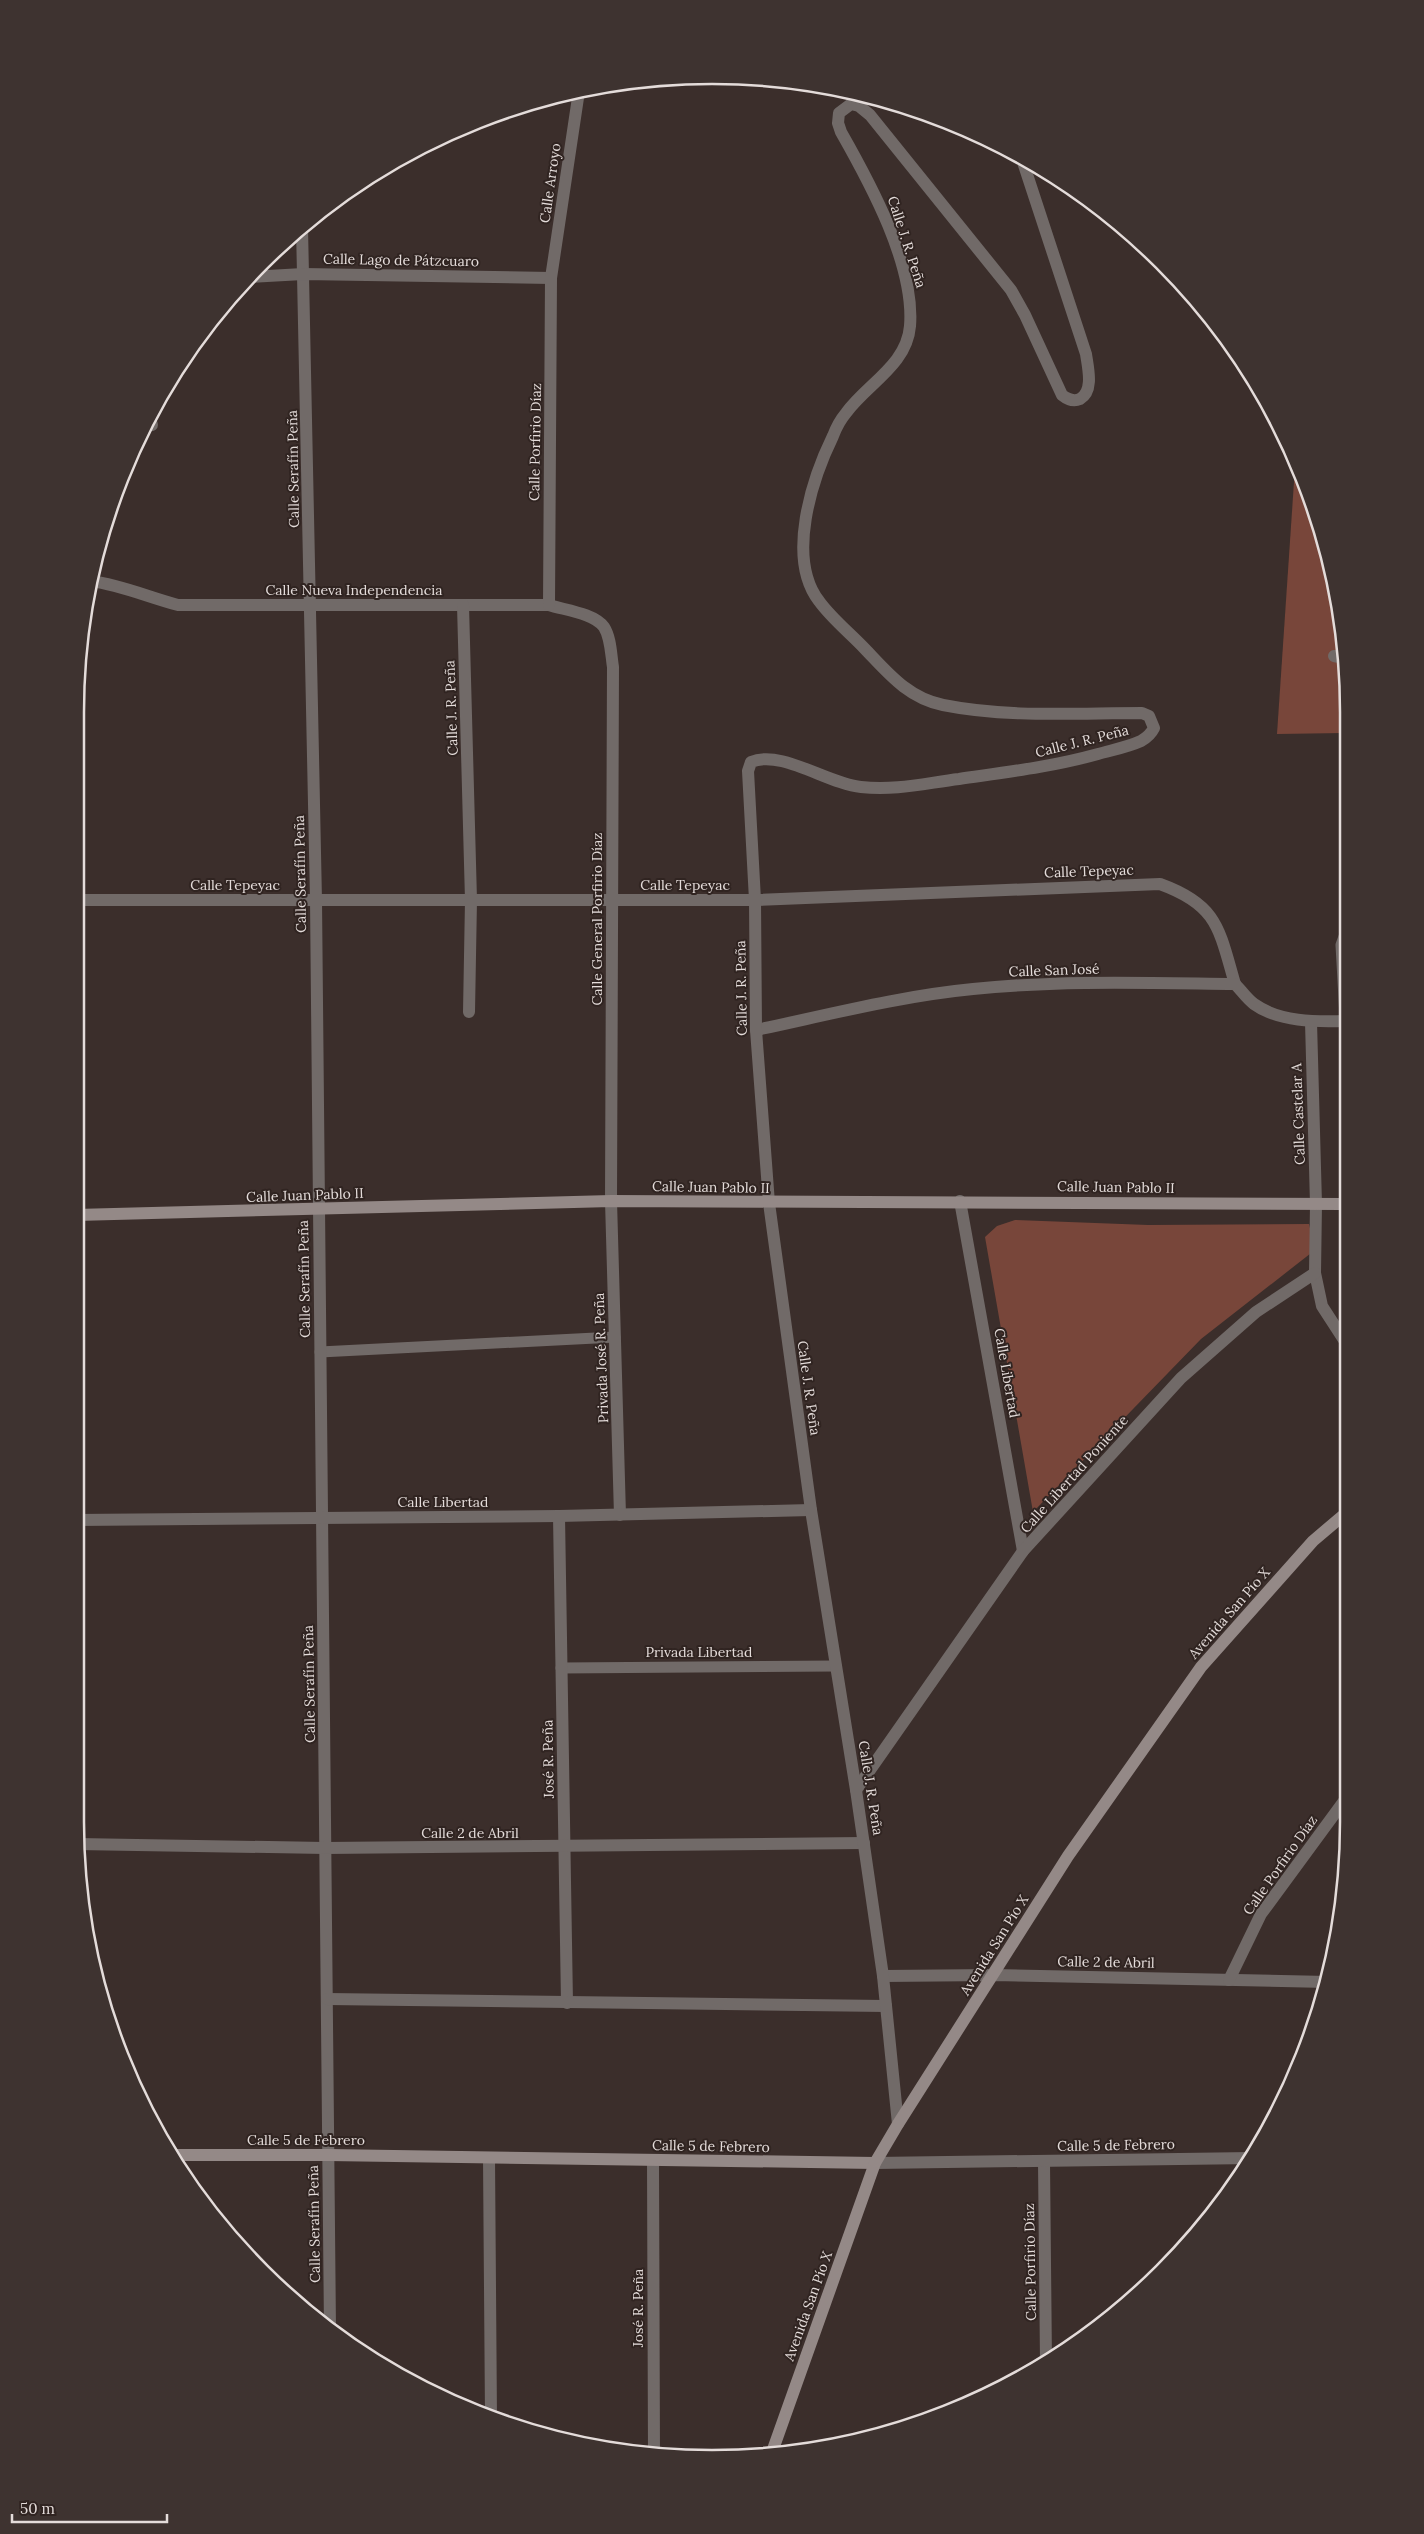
<svg xmlns="http://www.w3.org/2000/svg" width="1424" height="2534" font-family="Lora,serif">
  <style>
    .green { fill: #78463a }
    .lines { fill: none; stroke-linecap: round; stroke-linejoin: round }
    .lane { stroke: #716a68; stroke-width: 11 }
    .street { stroke: #716a68; stroke-width: 12 }
    .secondary { stroke: #948987; stroke-width: 12 }
    .labels { text-anchor: middle; stroke-width: 4; stroke-linejoin: round; paint-order: stroke }
    .street-label { font-size: 14px; fill: #e4dcda; stroke: #302421 }
    .rim { fill: none; stroke: #e4dcda; stroke-width: 2.5 }
  </style>
  <rect width="100%" height="100%" fill="#3b2e2b"/>
  <g class="green">
    <polygon points="1295,467 1315,507 1344,629 1344,733 1277,734"/>
    <polygon points="1015,1220 1148,1225 1309,1224 1315,1250 1201,1339 1033,1512 985,1237 997,1226"/>
  </g>
  <g class="lines">
    <g class="lane">
      <polyline points="1345,934 1341,945 1345,1017"/>
      <polyline points="320,1352 615,1337"/>
      <polyline points="561,1668 836,1666"/>
    </g>
    <g class="street">
      <polyline points="302,227 316,900 330,2330"/>
      <polyline points="249,277 303,274 551,278"/>
      <polyline points="150,419 152,425"/>
      <path d="M91 581C121 585 148 597 178 605H549C564 610 594 613 604 627 611 638 611 655 613 667L611 1201 620 1515"/>
      <polyline points="463,605 471,900 469,1012"/>
      <polyline points="549,605 551,278 579,91"/>
      <polyline points="1334,656 1344,658"/>
      <path d="M76 900H755L1160 884C1218 905 1219 929 1235 984"/>
      <polyline points="1311,1022 1316,1204 1315,1273 1322,1306 1346,1343"/>
      <path d="M756 1030C827 1015 900 996 973 989 1060 980 1148 983 1235 984 1241 990 1247 999 1254 1004 1279 1022 1316 1022 1345 1021"/>
      <polyline points="960,1201 1023,1551"/>
      <polyline points="559,1516 567,2003"/>
      <polyline points="75,1520 559,1516 811,1510"/>
      <polyline points="856,1790 1023,1551 1181,1378 1256,1312 1315,1273"/>
      <polyline points="77,1844 325,1848 864,1843"/>
      <polyline points="883,1976 994,1975 1328,1982"/>
      <polyline points="1229,1980 1261,1914 1347,1797"/>
      <polyline points="327,1999 886,2006"/>
      <path d="M898 2124 883 1976 856 1790 811 1510 769 1203 756 1030 755 900 748 771 751 762C781 749 828 784 861 787 895 791 926 783 959 779 1007 772 1051 767 1098 754 1112 750 1128 747 1141 741 1148 737 1151 734 1154 728L1149 716 1142 713C1076 713 1008 718 943 705 908 698 888 673 865 649 850 633 832 619 819 601 786 558 812 479 833 436 836 428 841 419 846 413 867 384 907 365 910 326 915 265 870 183 841 132L838 123 839 113 851 104 859 106 870 115 1011 290 1025 315 1062 395C1067 399 1073 402 1080 399 1094 391 1088 368 1086 354L1021 156"/>
      <polyline points="489,2158 491,2418"/>
      <polyline points="653,2160 654,2455"/>
      <polyline points="1044,2162 1046,2362"/>
      <polyline points="875,2163 1252,2158"/>
    </g>
    <g class="secondary">
      <polyline points="76,1215 611,1201 1345,1204"/>
      <polyline points="170,2155 328,2155 875,2163"/>
      <polyline points="771,2455 875,2163 898,2124 1068,1856 1201,1667 1313,1541 1346,1513"/>
    </g>
  </g>
  <g class="labels">
    <g class="street-label">
      <text transform="translate(550 183) rotate(-82)" y="5">Calle Arroyo</text>
      <text transform="translate(907 242) rotate(72)" y="5">Calle J. R. Peña</text>
      <text transform="translate(401 260) rotate(1)" y="5">Calle Lago de Pátzcuaro</text>
      <text transform="translate(535 442) rotate(-89)" y="5">Calle Porfirio Díaz</text>
      <text transform="translate(293 469) rotate(-91)" y="5">Calle Serafín Peña</text>
      <text x="354" y="595">Calle Nueva Independencia</text>
      <text transform="translate(451 708) rotate(-92)" y="5">Calle J. R. Peña</text>
      <text transform="translate(1082 741) rotate(-14)" y="5">Calle J. R. Peña</text>
      <text transform="translate(1089 871) rotate(-2)" y="5">Calle Tepeyac</text>
      <text transform="translate(300 874) rotate(-91)" y="5">Calle Serafín Peña</text>
      <text x="235" y="890">Calle Tepeyac</text>
      <text x="685" y="890">Calle Tepeyac</text>
      <text transform="translate(597 919) rotate(-90)" y="5">Calle General Porfirio Díaz</text>
      <text transform="translate(1054 970) rotate(-2)" y="5">Calle San José</text>
      <text transform="translate(741 988) rotate(-91)" y="5">Calle J. R. Peña</text>
      <text transform="translate(1298 1114) rotate(-92)" y="5">Calle Castelar A</text>
      <text transform="translate(711 1187) rotate(1)" y="5">Calle Juan Pablo II</text>
      <text transform="translate(1116 1187) rotate(1)" y="5">Calle Juan Pablo II</text>
      <text transform="translate(305 1195) rotate(-2)" y="5">Calle Juan Pablo II</text>
      <text transform="translate(304 1279) rotate(-91)" y="5">Calle Serafín Peña</text>
      <text transform="translate(601 1358) rotate(-92)" y="5">Privada José R. Peña</text>
      <text transform="translate(1007 1373) rotate(80)" y="5">Calle Libertad</text>
      <text transform="translate(809 1388) rotate(82)" y="5">Calle J. R. Peña</text>
      <text transform="translate(1074 1474) rotate(-48)" y="5">Calle Libertad Poniente</text>
      <text x="443" y="1507">Calle Libertad</text>
      <text transform="translate(1229 1613) rotate(-49)" y="5">Avenida San Pío X</text>
      <text x="699" y="1657">Privada Libertad</text>
      <text transform="translate(309 1684) rotate(-91)" y="5">Calle Serafín Peña</text>
      <text transform="translate(548 1759) rotate(-91)" y="5">José R. Peña</text>
      <text transform="translate(871 1788) rotate(81)" y="5">Calle J. R. Peña</text>
      <text x="470" y="1838">Calle 2 de Abril</text>
      <text transform="translate(1280 1865) rotate(-55)" y="5">Calle Porfirio Díaz</text>
      <text transform="translate(994 1945) rotate(-58)" y="5">Avenida San Pío X</text>
      <text transform="translate(1106 1962) rotate(1)" y="5">Calle 2 de Abril</text>
      <text x="306" y="2145">Calle 5 de Febrero</text>
      <text transform="translate(1116 2145) rotate(-1)" y="5">Calle 5 de Febrero</text>
      <text transform="translate(711 2146) rotate(1)" y="5">Calle 5 de Febrero</text>
      <text transform="translate(314 2224) rotate(-91)" y="5">Calle Serafín Peña</text>
      <text transform="translate(1030 2262) rotate(-91)" y="5">Calle Porfirio Díaz</text>
      <text transform="translate(808 2306) rotate(-70)" y="5">Avenida San Pío X</text>
      <text transform="translate(638 2308) rotate(-90)" y="5">José R. Peña</text>
    </g>
  </g>
  <path d="M0 0H1424V2534H0ZM712 84H712A628 628 0 0 1 1340 712V1822A628 628 0 0 1 712 2450H712A628 628 0 0 1 84 1822V712A628 628 0 0 1 712 84Z" fill="#3e3330" fill-rule="evenodd"/>
  <path class="rim" d="M712 84H712A628 628 0 0 1 1340 712V1822A628 628 0 0 1 712 2450H712A628 628 0 0 1 84 1822V712A628 628 0 0 1 712 84Z"/>
  <path d="M12 2514v8h155v-8" fill="none" stroke="#e4dcda" stroke-width="2.5"/>
  <text x="20" y="2514" font-size="15" fill="#e4dcda" stroke="#302421" stroke-width="4" paint-order="stroke">50 m</text>
</svg>
